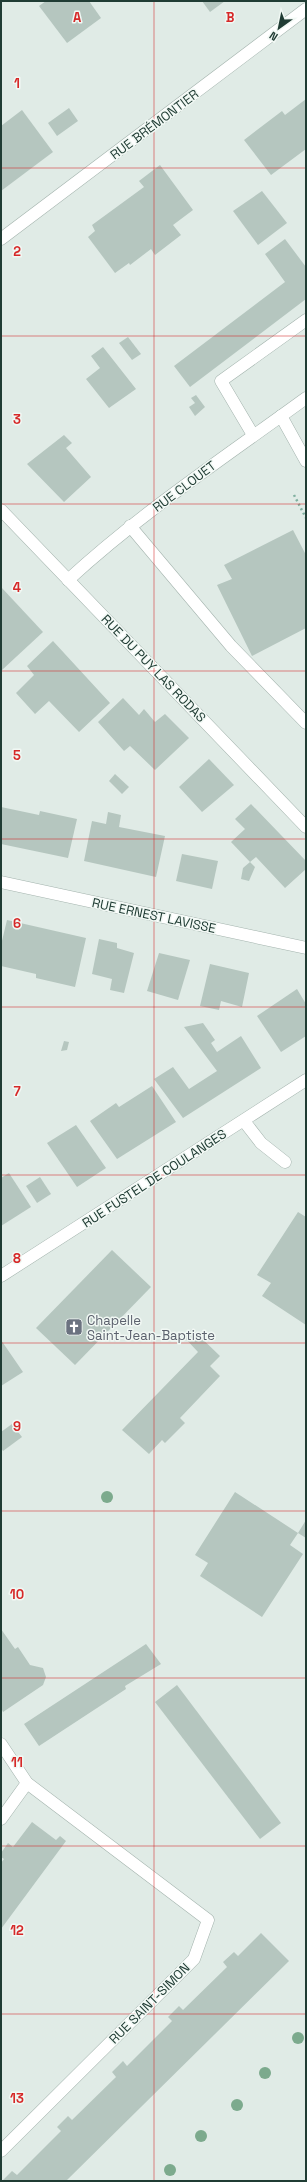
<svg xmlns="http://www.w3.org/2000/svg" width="307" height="2182" font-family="'Space Grotesk',sans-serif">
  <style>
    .building { fill: #b5c6bf }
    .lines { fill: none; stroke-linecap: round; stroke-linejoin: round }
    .minor-casing { stroke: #a3b3ad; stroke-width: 13 }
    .path { stroke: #80b0a0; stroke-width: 2.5; stroke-dasharray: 2 3; stroke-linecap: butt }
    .minor { stroke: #fff; stroke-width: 12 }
    .tree { fill: #7caa8d }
    .grid { fill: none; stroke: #d62828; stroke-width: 1; stroke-opacity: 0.55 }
    .labels { text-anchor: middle; stroke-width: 3; stroke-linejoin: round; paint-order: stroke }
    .street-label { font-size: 13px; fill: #203c34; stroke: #f1f8f4 }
    .worship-label { font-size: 13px; fill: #5b616d; stroke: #f1f8f4; text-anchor: start }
    .grid-label { font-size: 13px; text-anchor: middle; font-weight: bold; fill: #d62828; stroke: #f1f8f4; stroke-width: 3; stroke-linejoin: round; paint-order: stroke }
  </style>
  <rect width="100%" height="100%" fill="#e0ebe6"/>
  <g class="building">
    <polygon points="46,1 89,1 101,18 67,43 39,6"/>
    <polygon points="202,1 225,1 210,12"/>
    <polygon points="306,99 306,149 271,175 244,140 282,111 285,115"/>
    <polygon points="69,108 78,121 57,136 48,123"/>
    <polygon points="22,110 53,152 1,191 1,126"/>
    <polygon points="160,165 193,210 173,225 181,235 155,255 151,249 130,265 129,263 115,273 88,237 95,231 92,225 144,187 139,181"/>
    <polygon points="262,191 287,223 258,245 233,211"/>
    <polygon points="285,239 306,267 306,299 190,387 174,366 285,282 265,254"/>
    <polygon points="128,337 141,354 132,360 119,343"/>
    <polygon points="103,347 136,389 109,408 86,379 100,368 91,356"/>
    <polygon points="196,395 205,407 195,416 189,407 195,403 191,398"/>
    <polygon points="64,435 72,443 66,448 91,477 64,502 27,464"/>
    <polygon points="293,530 306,555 306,628 252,656 217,585 232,579 224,565"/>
    <polygon points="1,587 43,632 2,670 1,668"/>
    <polygon points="53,641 110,703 79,732 49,701 35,714 16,693 34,675 27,666"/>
    <polygon points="123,698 139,715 144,709 155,722 165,714 189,738 155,770 130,746 124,751 98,722"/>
    <polygon points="209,759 234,785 202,812 179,787"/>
    <polygon points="115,774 129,787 122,794 109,781"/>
    <polygon points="251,804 306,861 306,869 285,888 256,857 250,862 255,867 249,881 241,879 243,868 250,862 231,842 245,829 235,819"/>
    <polygon points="1,807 39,815 40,811 77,819 68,858 1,844"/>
    <polygon points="108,812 121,815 119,827 165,836 156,877 84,861 92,821 106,824"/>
    <polygon points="182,854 218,861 212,889 176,881"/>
    <polygon points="7,920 86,938 75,987 36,978 36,974 1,966 1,945"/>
    <polygon points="99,939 117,943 117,948 134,953 124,993 110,990 112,979 92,974"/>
    <polygon points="159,953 190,960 178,1000 147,991"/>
    <polygon points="210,964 249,973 242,1007 221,1001 219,1010 200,1006"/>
    <polygon points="297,989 306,1004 306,1036 281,1052 257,1016"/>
    <polygon points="203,1023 215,1040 211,1043 217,1052 241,1036 261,1068 183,1118 154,1079 173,1067 189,1089 217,1071 184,1027"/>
    <polygon points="64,1041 69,1042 67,1050 61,1051"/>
    <polygon points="152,1086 176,1122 117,1159 90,1121 116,1103 119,1107"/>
    <polygon points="76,1125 106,1168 77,1187 47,1143"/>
    <polygon points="9,1173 31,1207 1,1226 1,1178"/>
    <polygon points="40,1177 51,1194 37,1203 26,1186"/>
    <polygon points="298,1212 306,1217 306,1325 262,1296 271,1283 257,1275"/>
    <polygon points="112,1250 151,1287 75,1365 36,1328"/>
    <polygon points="192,1329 220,1356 210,1366 220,1376 180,1418 185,1423 165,1443 162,1440 149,1454 122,1430 198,1352 184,1337"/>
    <polygon points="1,1340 23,1372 1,1386"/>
    <polygon points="12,1424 22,1437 3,1451 1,1448 1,1432"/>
    <polygon points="235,1492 298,1533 290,1545 303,1554 262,1617 200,1576 208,1563 195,1555"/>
    <polygon points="306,1520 306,1538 298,1533"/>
    <polygon points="1,1629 15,1649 18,1647 30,1665 43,1668 46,1677 43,1685 3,1712 1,1708"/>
    <polygon points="146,1644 161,1664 125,1686 126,1689 39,1746 24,1724"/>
    <polygon points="177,1685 281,1823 260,1839 155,1702"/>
    <polygon points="32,1822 56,1840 60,1836 66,1841 1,1929 1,1863 4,1859 1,1857 1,1853 8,1843 13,1847"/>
    <polygon points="261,1933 289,1961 66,2181 2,2181 12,2171 17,2175 61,2131 57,2127 68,2116 72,2120 116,2077 112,2072 123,2061 127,2066 172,2021 168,2017 179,2006 183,2010 227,1967 223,1962 234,1952 238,1956"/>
  </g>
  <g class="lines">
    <defs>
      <g id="minor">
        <polyline points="1,239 306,9"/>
        <polyline points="281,416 306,461"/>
        <polyline points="253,435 221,381 306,320"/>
        <polyline points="1,510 306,827"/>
        <polyline points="130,526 231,646 306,723"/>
        <path d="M68 580C142 512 225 457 306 398"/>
        <polyline points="1,882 306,948"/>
        <polyline points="244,1121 261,1143 285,1162"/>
        <polyline points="1,1276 306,1080"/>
        <polyline points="1,1744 27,1783 208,1920 194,1959 1,2151"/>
        <polyline points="1,1819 27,1783"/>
      </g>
    </defs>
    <use href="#minor" class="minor-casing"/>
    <polyline class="path" points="294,495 306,518"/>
    <use href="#minor" class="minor"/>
  </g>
  <g class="tree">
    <circle cx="107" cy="1497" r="6"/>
    <circle cx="298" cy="2038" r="6"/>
    <circle cx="265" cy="2073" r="6"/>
    <circle cx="237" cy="2105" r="6"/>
    <circle cx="201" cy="2136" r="6"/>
    <circle cx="170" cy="2170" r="6"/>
  </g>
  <path class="grid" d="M154 1V2181M1 168H306M1 336H306M1 504H306M1 671H306M1 839H306M1 1007H306M1 1175H306M1 1343H306M1 1511H306M1 1678H306M1 1846H306M1 2014H306"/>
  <defs>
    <symbol id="church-square" viewBox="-11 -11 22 22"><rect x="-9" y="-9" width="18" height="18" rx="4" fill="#6b7280" stroke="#f1f8f4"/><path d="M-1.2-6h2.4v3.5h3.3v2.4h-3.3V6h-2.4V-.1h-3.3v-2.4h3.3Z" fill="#fff"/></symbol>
  </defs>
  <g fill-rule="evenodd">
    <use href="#church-square" x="64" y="1317" width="20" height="20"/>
  </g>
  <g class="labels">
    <g class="street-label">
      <text transform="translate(154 124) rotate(-37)" y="5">RUE BRÉMONTIER</text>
      <text transform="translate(184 486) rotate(-37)" y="5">RUE CLOUET</text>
      <text transform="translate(154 668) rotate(46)" y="5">RUE DU PUY LAS RODAS</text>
      <text transform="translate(154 915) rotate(12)" y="5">RUE ERNEST LAVISSE</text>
      <text transform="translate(154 1178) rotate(-33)" y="5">RUE FUSTEL DE COULANGES</text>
      <text transform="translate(149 2003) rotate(-45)" y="5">RUE SAINT-SIMON</text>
    </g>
    <g class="worship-label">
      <text x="87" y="1325">Chapelle<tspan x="87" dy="15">Saint-Jean-Baptiste</tspan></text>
    </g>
  </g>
  <g class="grid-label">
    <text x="77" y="22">A</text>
    <text x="230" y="22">B</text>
    <text x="17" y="88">1</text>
    <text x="17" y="256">2</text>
    <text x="17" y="424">3</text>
    <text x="17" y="592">4</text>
    <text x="17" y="760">5</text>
    <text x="17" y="928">6</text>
    <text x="17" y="1096">7</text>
    <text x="17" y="1263">8</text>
    <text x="17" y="1431">9</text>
    <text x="17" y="1599">10</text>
    <text x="17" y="1767">11</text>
    <text x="17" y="1935">12</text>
    <text x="17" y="2103">13</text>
  </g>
  <rect width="307" height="2182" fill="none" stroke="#203c34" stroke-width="4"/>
  <g transform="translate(279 28) rotate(213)" stroke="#f1f8f4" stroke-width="3" paint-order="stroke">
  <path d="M0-3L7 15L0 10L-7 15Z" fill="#203c34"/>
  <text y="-6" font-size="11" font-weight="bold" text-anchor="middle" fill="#203c34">N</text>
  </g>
</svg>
